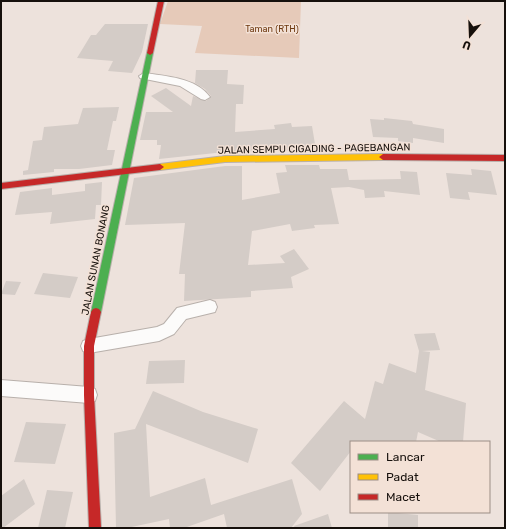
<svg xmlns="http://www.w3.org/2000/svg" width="506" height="529" font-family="Rubik,sans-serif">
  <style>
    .green { fill: #e6cab9 }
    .building { fill: #d4ccc7 }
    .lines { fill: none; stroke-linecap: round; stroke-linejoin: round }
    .street-casing { stroke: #b8b0ab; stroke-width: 2 }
    .fast-casing { stroke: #b8b0ab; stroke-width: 2 }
    .slow-casing { stroke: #b8b0ab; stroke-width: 2 }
    .jam-casing { stroke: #b8b0ab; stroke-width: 2 }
    .street { fill: #fcfbfa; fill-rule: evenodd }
    .fast { fill: #4caf50; fill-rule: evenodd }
    .slow { fill: #ffc107; fill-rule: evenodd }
    .jam { fill: #c62828; fill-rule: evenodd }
    .labels { text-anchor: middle; stroke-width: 3; stroke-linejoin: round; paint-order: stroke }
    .far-park-label { font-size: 9px; fill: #6e380f; stroke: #f3e1d6 }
    .street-label { font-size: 10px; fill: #16100c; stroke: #f3e1d6 }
  </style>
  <rect width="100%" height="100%" fill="#ede2dc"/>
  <polygon class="green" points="168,1 301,1 299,58 195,53 202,26 160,24"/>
  <g class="building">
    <polygon points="105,24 148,24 142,52 132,73 108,71 113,61 77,58 91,35 96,35"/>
    <polygon points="196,70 228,70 227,84 244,85 243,104 236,104 235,132 275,129 274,125 291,123 292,127 312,126 316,150 225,152 159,159 161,145 157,145 157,140 140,140 146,112 173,112 151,96 166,88 191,106 193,96 206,101 211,96 205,89 195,83"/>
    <polygon points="119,107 116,121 113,121 107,150 115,150 112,165 79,169 54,169 54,172 23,175 23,171 28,170 33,141 42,140 44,127 78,124 83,108"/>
    <polygon points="384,118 412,121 413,124 444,129 444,143 413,138 413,143 398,141 398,138 373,137 370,119 384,120"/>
    <polygon points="285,165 319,165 320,169 347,169 349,180 401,179 400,171 417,172 420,195 384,191 385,197 365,198 364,190 349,187 331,188 339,224 314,225 315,228 292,231 290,224 252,231 248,265 285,263 280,256 294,249 309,269 291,277 293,288 251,291 251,297 184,301 185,274 179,274 185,223 125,225 134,178 225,166 242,166 242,200 280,193 276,173 287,172"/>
    <polygon points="471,169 491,171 497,195 468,192 470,200 450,198 446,173 472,175"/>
    <polygon points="102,182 101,205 96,205 95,219 50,224 52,212 15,215 20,192 52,188 52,195 85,191 85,184"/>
    <polygon points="43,273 78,277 70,298 34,294"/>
    <polygon points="6,281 21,282 15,295 1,294"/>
    <polygon points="435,333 440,350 422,351 430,352 425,390 466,403 463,442 441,442 418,432 416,442 351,442 351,451 320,491 291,463 344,401 365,419 375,381 383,384 389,363 416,373 419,351 414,334"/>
    <polygon points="185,360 184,383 146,384 149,361"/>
    <polygon points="153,391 203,412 258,429 248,463 146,424 150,497 205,478 211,505 292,479 302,514 291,528 227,528 224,514 184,528 170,528 169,519 127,528 116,528 114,433 135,429"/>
    <polygon points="26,422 66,424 55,464 14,462"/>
    <polygon points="24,479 35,504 3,528 1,528 1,496"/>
    <polygon points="47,490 73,492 65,528 38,528"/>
    <polygon points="388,512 418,515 418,528 388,528"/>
    <polygon points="328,514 332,528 295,528 294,526"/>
  </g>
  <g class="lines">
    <defs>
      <g id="street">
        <path d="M144 73C165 76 197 78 210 97L205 100 201 99 180 86 140 78 139 76Z"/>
        <polygon points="210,300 215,302 217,307 215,312 186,319 174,334 159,341 89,353 83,351 81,346 83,341 89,339 157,327 164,324 177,308"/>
        <polygon points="1,380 89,387 95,389 97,395 95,401 89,403 1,396"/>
      </g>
      <polygon id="fast" points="150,51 153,53 101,312 99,315 96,316 93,315 91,312 147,53"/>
      <polygon id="slow" points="383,154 387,157 383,160 225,162 160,170 156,167 160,164 225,156"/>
      <g id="jam">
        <polygon points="158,1 164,1 153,53 150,55 147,53"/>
        <polygon points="383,154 505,155 505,161 383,160 379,157"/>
        <polygon points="160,164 164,167 160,170 1,189 1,183"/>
        <polygon points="96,308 99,309 101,312 94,346 94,395 101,528 89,528 84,395 84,346 91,312 93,309"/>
      </g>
    </defs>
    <use href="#street" class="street-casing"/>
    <use href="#fast" class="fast-casing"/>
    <use href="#slow" class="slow-casing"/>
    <use href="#jam" class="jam-casing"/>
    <use href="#street" class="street"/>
    <use href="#fast" class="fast"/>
    <use href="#slow" class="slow"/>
    <use href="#jam" class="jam"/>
  </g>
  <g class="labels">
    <g class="far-park-label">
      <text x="272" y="32">Taman (RTH)</text>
    </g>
    <g class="street-label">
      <text transform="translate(314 148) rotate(-1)" y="4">JALAN SEMPU CIGADING - PAGEBANGAN</text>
      <text transform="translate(95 260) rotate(-79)" y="4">JALAN SUNAN BONANG</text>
    </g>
  </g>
  <rect width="506" height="529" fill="none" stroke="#16100c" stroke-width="4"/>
  <rect x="350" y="441" width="140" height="72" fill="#f3e1d6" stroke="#9b8d85"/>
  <rect x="358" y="454" width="20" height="6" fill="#4caf50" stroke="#9b8d85"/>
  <text x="386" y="461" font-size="12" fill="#16100c">Lancar</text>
  <rect x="358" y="474" width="20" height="6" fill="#ffc107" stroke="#9b8d85"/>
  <text x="386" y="481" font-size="12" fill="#16100c">Padat</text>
  <rect x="358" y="494" width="20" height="6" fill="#c62828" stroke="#9b8d85"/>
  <text x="386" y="501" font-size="12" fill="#16100c">Macet</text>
  <g transform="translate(470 36) rotate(199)" stroke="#f3e1d6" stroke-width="3" paint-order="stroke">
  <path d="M0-3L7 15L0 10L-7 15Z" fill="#16100c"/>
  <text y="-6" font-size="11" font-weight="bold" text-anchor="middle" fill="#16100c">U</text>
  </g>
</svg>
